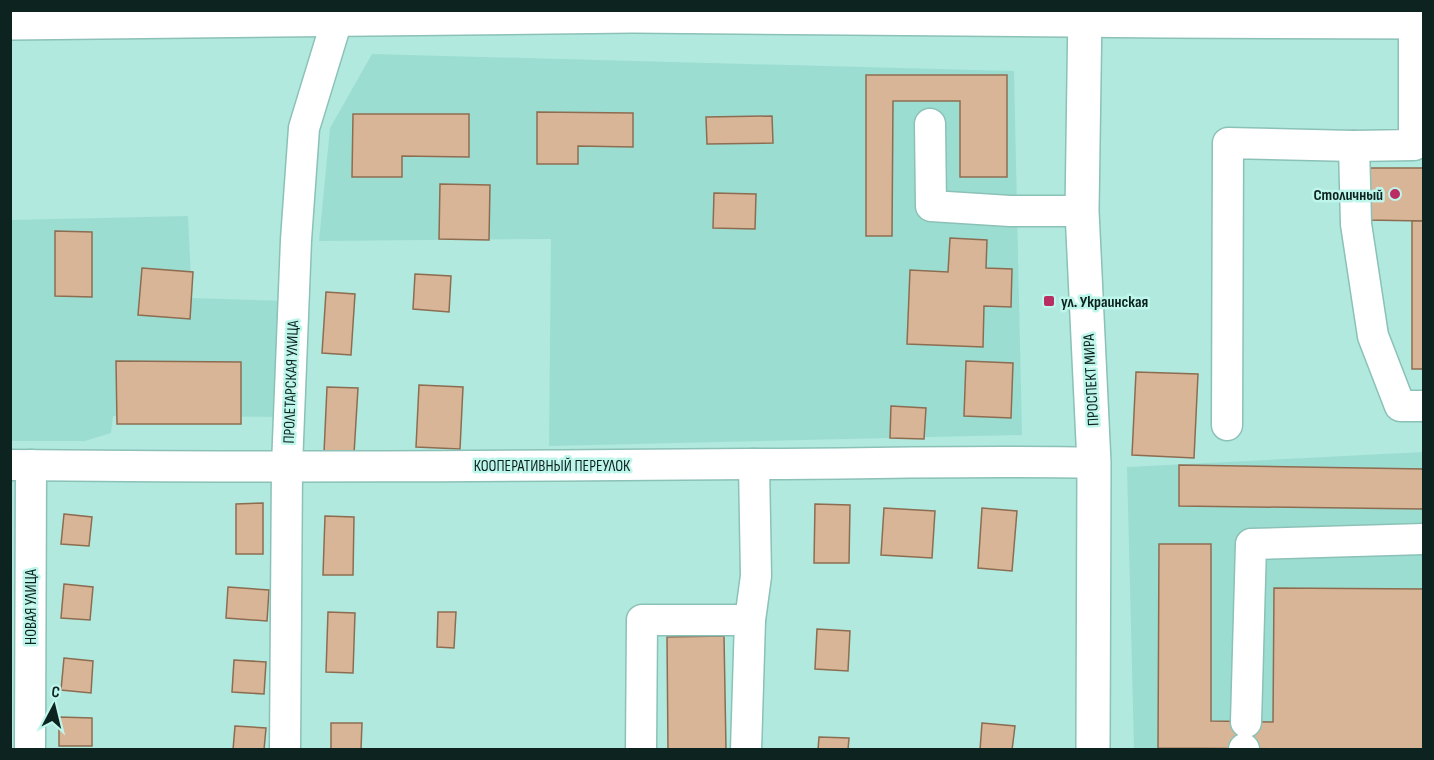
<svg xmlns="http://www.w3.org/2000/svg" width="1434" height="760" font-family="'Sofia Sans Condensed',sans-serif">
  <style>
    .built { fill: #9cddd2 }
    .building { fill: #d8b597; stroke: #8d6d51; stroke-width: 1.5 }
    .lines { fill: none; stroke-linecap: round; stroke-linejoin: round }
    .minor-casing { stroke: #8bc1b7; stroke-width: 33 }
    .major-casing { stroke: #8bc1b7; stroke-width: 36 }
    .minor { stroke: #fff; stroke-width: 30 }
    .major { stroke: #fff; stroke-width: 33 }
    .poi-dot { fill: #ba2d63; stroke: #bef6ec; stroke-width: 2 }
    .labels { text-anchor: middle; stroke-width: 5; stroke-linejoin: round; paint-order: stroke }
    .poi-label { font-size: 16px; font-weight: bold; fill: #0d231f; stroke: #bef6ec; text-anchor: end }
    .street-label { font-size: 16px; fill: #0d231f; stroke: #bef6ec }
  </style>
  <rect width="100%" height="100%" fill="#b1e9df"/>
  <g class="built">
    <polygon points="372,54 1014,71 1022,435 549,446 551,239 319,241 330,128"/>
    <polygon points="188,216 192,298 287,301 288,417 113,416 111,433 85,441 11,441 10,220"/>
    <polygon points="1423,452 1423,749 1134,749 1127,467"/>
  </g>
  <g class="building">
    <polygon points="866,75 1007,75 1007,177 960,177 960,101 893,101 892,236 866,236"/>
    <polygon points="537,112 633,113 633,147 578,146 578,164 537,164"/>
    <polygon points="353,114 469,114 469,157 402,156 402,177 352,177"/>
    <polygon points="772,116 773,143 707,144 706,117"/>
    <polygon points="1367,168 1424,168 1424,221 1366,220"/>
    <polygon points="440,184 490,185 489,240 439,239"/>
    <polygon points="714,193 756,194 755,229 713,228"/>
    <rect x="1412" y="221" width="12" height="148"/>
    <polygon points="55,231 92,232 92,297 55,296"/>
    <polygon points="950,238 987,240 986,268 1012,269 1011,307 984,306 983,347 907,344 910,270 948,272"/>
    <polygon points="142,268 193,272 190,319 138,315"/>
    <polygon points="415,274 451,276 449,312 413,309"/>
    <polygon points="326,292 355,294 351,355 322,353"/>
    <polygon points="116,361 241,362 241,424 117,424"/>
    <polygon points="966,361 1013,363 1011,418 964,416"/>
    <polygon points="1136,372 1198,374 1194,458 1132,455"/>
    <polygon points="419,385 463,387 460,449 416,447"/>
    <polygon points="327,387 358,388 354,454 324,453"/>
    <polygon points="891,406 926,408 924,439 890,438"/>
    <polygon points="1179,465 1424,469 1424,509 1179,506"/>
    <polygon points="263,503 263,554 236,554 236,504"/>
    <polygon points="815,504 850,505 849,563 814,563"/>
    <polygon points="884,508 935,511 932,558 881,555"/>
    <polygon points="982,508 1017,511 1012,571 978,568"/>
    <polygon points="64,514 92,517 89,546 61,544"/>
    <polygon points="325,516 354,517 353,575 323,575"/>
    <polygon points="1159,544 1211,544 1211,721 1273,722 1274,588 1424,589 1424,750 1158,748"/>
    <polygon points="64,584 93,587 90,620 61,618"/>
    <polygon points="228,587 269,590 267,621 226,618"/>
    <polygon points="328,612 355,613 353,673 326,672"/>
    <polygon points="438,612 456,612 454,648 437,647"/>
    <polygon points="817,629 850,631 848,671 815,669"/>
    <polygon points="724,636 726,750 668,750 667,637"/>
    <polygon points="64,658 93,661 91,693 61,690"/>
    <polygon points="234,660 266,662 264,694 232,692"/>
    <polygon points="59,717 92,718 92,746 59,746"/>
    <polygon points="331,723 362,723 361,750 331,750"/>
    <polygon points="982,723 1015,726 1012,750 980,750"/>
    <polygon points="235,726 266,728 264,750 233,750"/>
    <polygon points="819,737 849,738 848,750 818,750"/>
  </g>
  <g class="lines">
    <defs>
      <g id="minor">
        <polyline points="1414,22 1414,145 1354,146 1356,224 1373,336 1400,406 1424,406"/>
        <polyline points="930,124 931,206 1010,211 1082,211"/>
        <polyline points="1227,425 1228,143 1354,146"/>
        <path d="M10 465C257 468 504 466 751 464 866 464 980 460 1094 463"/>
        <polyline points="1246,722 1251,544 1424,539"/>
        <polyline points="30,750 31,465"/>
        <polyline points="285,750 287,466 296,240 304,128 337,20 343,10"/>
        <polyline points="641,750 642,620 750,620 756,576 754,464"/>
        <polyline points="746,750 750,620"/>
        <polyline points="1244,750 1244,749"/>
      </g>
      <g id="major">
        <polyline points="1085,10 1082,211 1094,463 1093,750"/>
        <polyline points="10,23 633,16 1167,21 1424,22"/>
      </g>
    </defs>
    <use href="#minor" class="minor-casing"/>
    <use href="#major" class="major-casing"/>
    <use href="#minor" class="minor"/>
    <use href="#major" class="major"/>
  </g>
  <g class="poi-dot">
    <circle cx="1395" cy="194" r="6"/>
    <rect x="1043" y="295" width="12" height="12" rx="3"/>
  </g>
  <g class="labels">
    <g class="poi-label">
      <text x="1383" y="200">Столичный</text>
      <text x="1061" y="307" text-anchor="start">ул. Украинская</text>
    </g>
    <g class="street-label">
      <text transform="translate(1090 380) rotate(-93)" y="6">ПРОСПЕКТ МИРА</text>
      <text transform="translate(290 382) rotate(-88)" y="6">ПРОЛЕТАРСКАЯ УЛИЦА</text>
      <text x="552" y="471">КООПЕРАТИВНЫЙ ПЕРЕУЛОК</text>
      <text transform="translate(30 607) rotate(-90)" y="6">НОВАЯ УЛИЦА</text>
    </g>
  </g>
  <rect width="1434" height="760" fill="none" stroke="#0d231f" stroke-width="24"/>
  <g transform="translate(54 706) rotate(7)" stroke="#bef6ec" stroke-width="4.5" paint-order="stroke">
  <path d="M0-4.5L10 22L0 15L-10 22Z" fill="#0d231f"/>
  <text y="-9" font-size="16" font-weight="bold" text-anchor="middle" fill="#0d231f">С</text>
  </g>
</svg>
